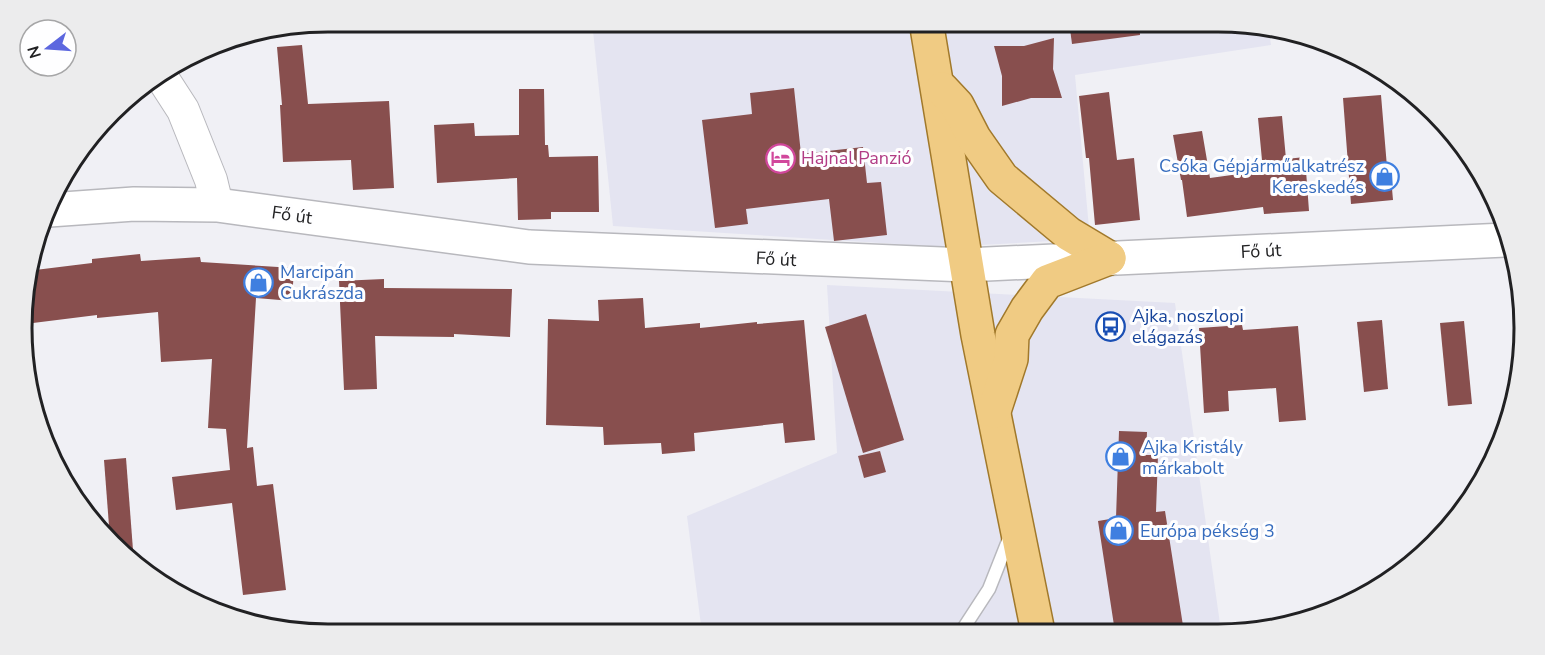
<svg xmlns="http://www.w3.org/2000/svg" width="1545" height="655" font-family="'Nunito Sans',sans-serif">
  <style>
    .built { fill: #e4e4f1 }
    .building { fill: #884f4e }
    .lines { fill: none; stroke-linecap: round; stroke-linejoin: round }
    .service-casing { stroke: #b8b8bd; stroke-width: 15 }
    .tertiary-casing { stroke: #b8b8bd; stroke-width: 34 }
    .secondary-casing { stroke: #b8b8bd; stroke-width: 36 }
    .primary-casing { stroke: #a1792b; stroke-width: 36 }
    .service { stroke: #fff; stroke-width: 12 }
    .tertiary { stroke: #fff; stroke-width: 32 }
    .secondary { stroke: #fff; stroke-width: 33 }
    .primary { stroke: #f0cb83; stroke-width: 33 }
    .labels { text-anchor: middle; stroke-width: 6; stroke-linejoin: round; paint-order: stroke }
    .hotel-label { font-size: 18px; fill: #b23c85; stroke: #fefeff; text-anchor: start }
    .shop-label { font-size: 18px; fill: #366cbe; stroke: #fefeff; text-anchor: start }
    .street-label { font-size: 18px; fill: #212123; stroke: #fefeff }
    .transit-label { font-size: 18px; fill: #164399; stroke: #fefeff; text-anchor: start }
    .rim { fill: none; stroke: #212123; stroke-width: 3 }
  </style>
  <rect width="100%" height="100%" fill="#f0f0f5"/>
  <g class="built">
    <polygon points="592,21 1218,21 1269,30 1271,45 1075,75 1090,239 943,247 613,226"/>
    <polygon points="827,285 1175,303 1221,631 702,633 687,516 837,453"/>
  </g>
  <g class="building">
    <polygon points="1069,21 1139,21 1140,35 1072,44"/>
    <polygon points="1054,38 1053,69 1062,98 1031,98 1002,106 1002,76 994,46 1024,46"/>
    <polygon points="302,45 308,104 389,101 394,188 353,190 351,160 283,162 280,105 282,105 277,47"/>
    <polygon points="794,88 801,154 863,147 867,183 881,182 887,235 834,241 829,199 746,209 748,224 715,228 702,120 752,114 750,93"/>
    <polygon points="519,89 544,89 545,145 548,145 549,157 598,156 599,212 551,212 551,219 518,220 517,178 437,183 434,125 474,123 475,136 519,135"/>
    <polygon points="1109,92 1117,160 1134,158 1140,220 1095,225 1089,158 1086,158 1079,96"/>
    <polygon points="1381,95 1387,167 1390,166 1393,200 1351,204 1343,98"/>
    <polygon points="1282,116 1286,159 1305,157 1309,211 1264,214 1263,207 1187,217 1182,180 1181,180 1173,135 1202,131 1210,178 1261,171 1260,160 1262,160 1258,118"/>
    <polygon points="140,254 141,261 200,257 201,262 294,268 292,301 256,298 247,448 253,447 257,486 273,484 286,590 243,595 232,503 176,510 172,477 230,470 226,429 208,428 212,359 161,362 158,312 97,318 97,315 25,324 27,271 92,263 92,259"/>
    <polygon points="384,279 384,288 512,289 510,337 454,334 454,337 375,336 377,389 344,390 339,281"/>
    <polygon points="643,298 645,328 700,323 700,328 757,322 757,324 804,320 815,440 785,443 783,423 694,433 695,451 662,454 661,443 604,445 603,427 546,425 548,319 599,321 598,300"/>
    <polygon points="866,314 904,440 863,453 825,327"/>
    <polygon points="1382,320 1388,389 1364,392 1357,322"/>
    <polygon points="1464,321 1472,404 1448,406 1440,323"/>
    <polygon points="1242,325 1243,330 1298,326 1306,420 1279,422 1276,388 1228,391 1229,411 1204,413 1199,328"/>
    <polygon points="1119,431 1147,432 1146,455 1158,455 1156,512 1165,511 1184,632 1115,632 1098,521 1116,518"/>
    <polygon points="880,451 886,472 864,478 858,456"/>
    <polygon points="126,458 134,563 126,558 110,539 104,460"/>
  </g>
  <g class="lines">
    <defs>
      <polyline id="service" points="961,632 989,589 1010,536"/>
      <polyline id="tertiary" points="161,76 183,110 211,180 217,205"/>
      <polyline id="secondary" points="49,210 134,204 217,205 529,247 966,265 1505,240"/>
      <g id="primary">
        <polyline points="926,21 978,335 1038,632"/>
        <polyline points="942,89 957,105 974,138 1002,178 1069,234 1109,258"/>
        <polyline points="994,411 1011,359 1012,335 1027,309 1047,282 1109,258"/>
      </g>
    </defs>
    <use href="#service" class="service-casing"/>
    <use href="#tertiary" class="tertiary-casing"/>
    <use href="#secondary" class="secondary-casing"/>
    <use href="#primary" class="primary-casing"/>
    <use href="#service" class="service"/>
    <use href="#tertiary" class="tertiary"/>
    <use href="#secondary" class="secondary"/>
    <use href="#primary" class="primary"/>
  </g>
  <defs>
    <symbol id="hotel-ring" viewBox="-11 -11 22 22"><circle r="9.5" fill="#fefeff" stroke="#d1479c" stroke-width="1.5"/><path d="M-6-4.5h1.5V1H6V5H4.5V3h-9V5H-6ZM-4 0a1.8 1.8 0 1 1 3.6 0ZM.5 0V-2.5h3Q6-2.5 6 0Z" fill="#d1479c"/></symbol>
    <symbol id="shop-ring" viewBox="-11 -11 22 22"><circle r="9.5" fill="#fefeff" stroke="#3f7fe0" stroke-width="1.5"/><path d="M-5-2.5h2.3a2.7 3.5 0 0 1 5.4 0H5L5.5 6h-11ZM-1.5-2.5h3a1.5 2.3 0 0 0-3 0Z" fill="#3f7fe0"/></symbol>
    <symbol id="bus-ring" viewBox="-11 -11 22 22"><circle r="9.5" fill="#fefeff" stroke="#1a4fb4" stroke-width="1.5"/><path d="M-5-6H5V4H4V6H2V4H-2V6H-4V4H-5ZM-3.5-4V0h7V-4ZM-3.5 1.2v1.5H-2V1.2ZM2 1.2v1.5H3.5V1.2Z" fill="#1a4fb4"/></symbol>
  </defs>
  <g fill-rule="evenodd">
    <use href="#hotel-ring" x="764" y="142" width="33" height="33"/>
    <use href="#shop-ring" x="1368" y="160" width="33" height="33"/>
    <use href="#shop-ring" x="242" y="266" width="33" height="33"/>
    <use href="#bus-ring" x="1094" y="310" width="33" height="33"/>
    <use href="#shop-ring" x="1104" y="440" width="33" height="33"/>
    <use href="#shop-ring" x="1102" y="514" width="33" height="33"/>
  </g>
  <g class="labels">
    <g class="hotel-label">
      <text x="801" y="164">Hajnal Panzió</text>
    </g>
    <g class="shop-label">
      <text x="1364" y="172" text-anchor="end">Csóka Gépjárműalkatrész<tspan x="1364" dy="21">Kereskedés</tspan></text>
      <text x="280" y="278">Marcipán<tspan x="280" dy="21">Cukrászda</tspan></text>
      <text x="1142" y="453">Ajka Kristály<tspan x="1142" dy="21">márkabolt</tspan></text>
      <text x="1140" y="537">Európa pékség 3</text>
    </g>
    <g class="street-label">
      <text transform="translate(292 215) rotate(8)" y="6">Fő út</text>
      <text transform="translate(1261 251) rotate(-3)" y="6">Fő út</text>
      <text transform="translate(776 259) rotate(3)" y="6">Fő út</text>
    </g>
    <g class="transit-label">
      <text x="1132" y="322">Ajka, noszlopi<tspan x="1132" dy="21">elágazás</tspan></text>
    </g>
  </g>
  <path d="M0 0H1545V655H0ZM328 32H1218A296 296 0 0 1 1514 328V328A296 296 0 0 1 1218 624H328A296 296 0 0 1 32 328V328A296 296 0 0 1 328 32Z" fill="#ececed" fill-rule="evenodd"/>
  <path class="rim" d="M328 32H1218A296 296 0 0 1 1514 328V328A296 296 0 0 1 1218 624H328A296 296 0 0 1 32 328V328A296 296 0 0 1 328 32Z"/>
  <g transform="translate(48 48) rotate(253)"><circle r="28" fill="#fefeff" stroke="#a6a6a7" stroke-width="1.5"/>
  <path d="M0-4.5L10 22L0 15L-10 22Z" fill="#5c67df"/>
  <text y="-9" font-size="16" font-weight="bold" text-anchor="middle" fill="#212123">N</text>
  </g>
</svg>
